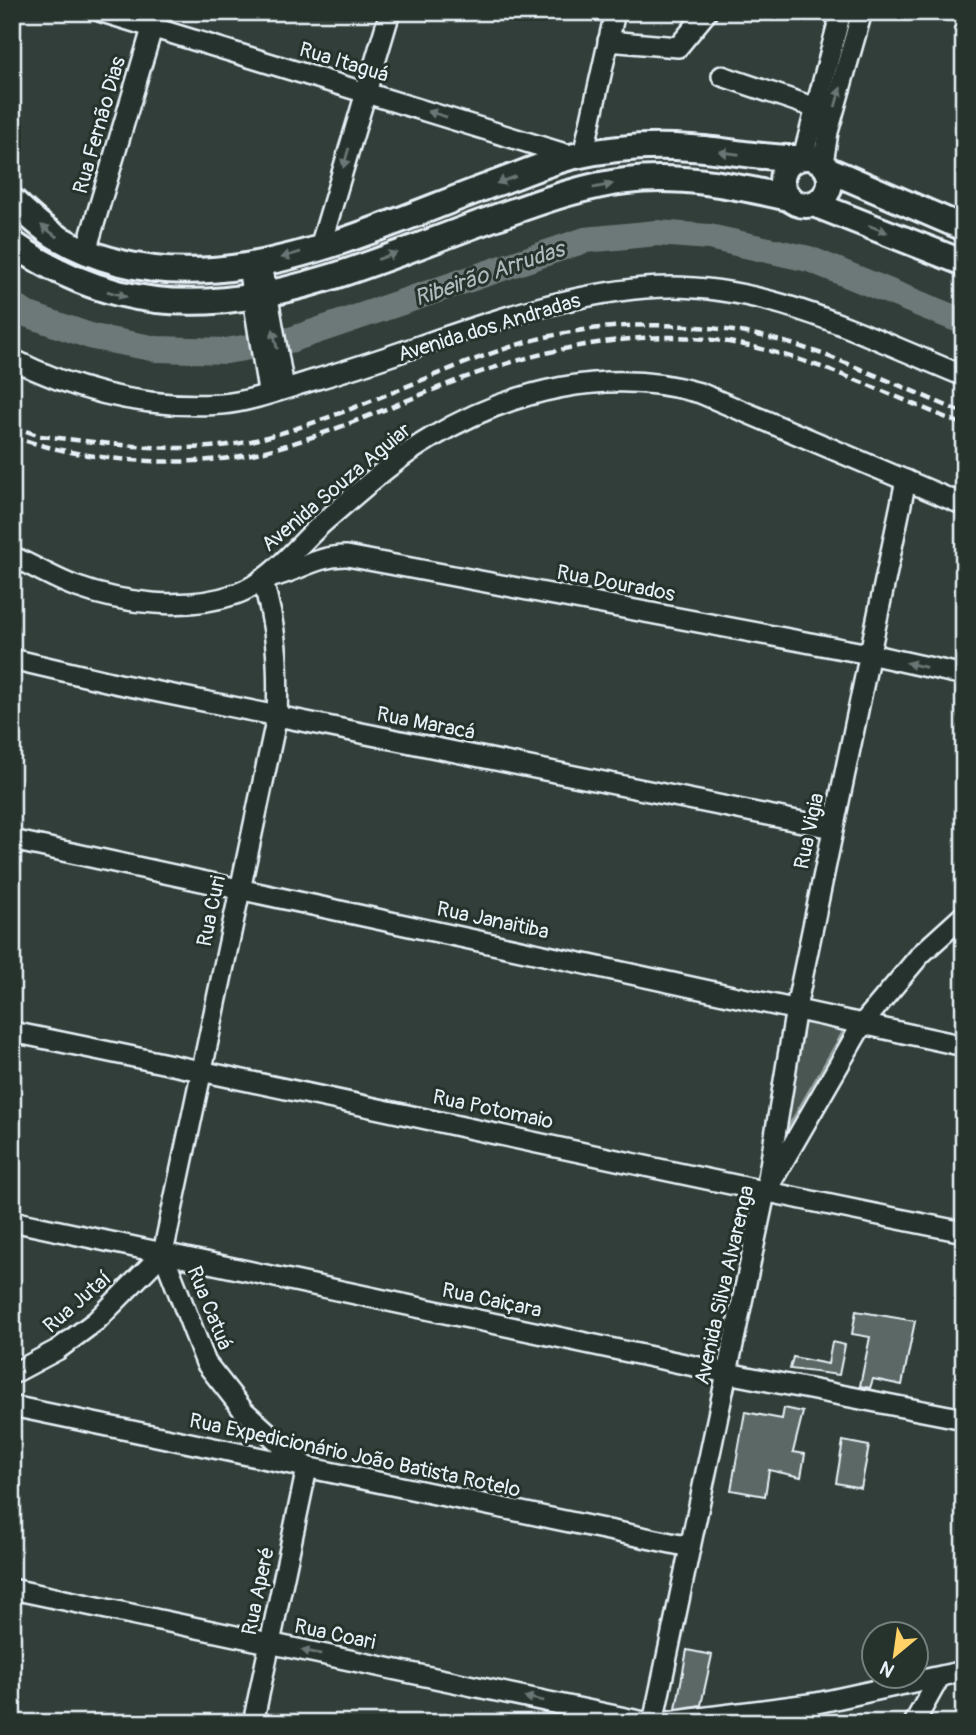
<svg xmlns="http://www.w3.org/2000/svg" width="976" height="1735" font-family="Pangolin,sans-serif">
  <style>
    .green { fill: #495651; stroke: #98a4a4; stroke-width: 2 }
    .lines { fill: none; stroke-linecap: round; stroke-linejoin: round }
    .river { stroke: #6d7978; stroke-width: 26 }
    .building { fill: #5c6865; stroke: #e8f1f8; stroke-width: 2 }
    .minor-casing { stroke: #e8f1f8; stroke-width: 24 }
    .major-casing { stroke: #e8f1f8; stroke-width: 30 }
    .minor { stroke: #26332d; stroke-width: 19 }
    .major { stroke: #26332d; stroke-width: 24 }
    .rail { stroke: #e8f1f8; stroke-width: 4.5; stroke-dasharray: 10 5; stroke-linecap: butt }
    .oneway { fill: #6a7674 }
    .labels { text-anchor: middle; stroke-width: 6; stroke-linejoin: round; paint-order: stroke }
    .street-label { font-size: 21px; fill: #e8f1f8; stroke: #26332d }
    .water-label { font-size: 23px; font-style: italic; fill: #b1bbbe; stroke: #26332d }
  </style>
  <rect width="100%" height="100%" fill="#323e39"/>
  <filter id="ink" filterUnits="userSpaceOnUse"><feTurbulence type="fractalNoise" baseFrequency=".0143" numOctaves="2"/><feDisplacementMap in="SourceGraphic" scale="14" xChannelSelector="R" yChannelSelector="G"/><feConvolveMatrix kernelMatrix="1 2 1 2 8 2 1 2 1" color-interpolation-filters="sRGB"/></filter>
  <g filter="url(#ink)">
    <polygon class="green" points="801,1017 845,1028 781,1139"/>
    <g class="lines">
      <polyline class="river" points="12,304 26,314 93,337 157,349 226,351 290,340 585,240 657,233 709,237 809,259 964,322"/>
    </g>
    <g class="building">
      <polygon points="856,1311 915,1321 902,1385 873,1379 870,1388 860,1386 870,1337 852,1334"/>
      <polygon points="832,1342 845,1345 839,1375 790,1369 793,1357 828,1364"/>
      <polygon points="784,1408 803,1412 793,1452 805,1454 801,1477 769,1470 765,1496 731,1490 745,1412 782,1419"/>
      <polygon points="843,1441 869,1446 861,1488 836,1483"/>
      <polygon points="687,1650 712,1655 701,1705 676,1709"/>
    </g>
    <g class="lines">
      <defs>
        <g id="minor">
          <polyline points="102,12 572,156"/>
          <polyline points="608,41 678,47 707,12"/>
          <polyline points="722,76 816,108"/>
          <polyline points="583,155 615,12"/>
          <polyline points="803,157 841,12"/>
          <polyline points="823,163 828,132 862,12"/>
          <polyline points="320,247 390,12"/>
          <polyline points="86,251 157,12"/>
          <polyline points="262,264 284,388"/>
          <polyline points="248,267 268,391"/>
          <path d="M12 359C79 393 147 409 222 404 249 402 287 388 314 380 423 349 531 298 645 288 758 278 863 335 964 376"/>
          <path d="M12 556C33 566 53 578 74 586 123 604 186 611 236 594 271 582 299 543 326 520 359 492 393 460 431 438 511 390 609 366 700 393L964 505"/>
          <polyline points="12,659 119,684 832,828"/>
          <polyline points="12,840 964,1046"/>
          <path d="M12 1032C330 1096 646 1169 964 1232"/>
          <polyline points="768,1178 796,1008 906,480"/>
          <polyline points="12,1221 727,1373 964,1419"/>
          <path d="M163 1253 277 716C279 665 277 628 262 579 293 575 315 555 347 556L869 654 964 675"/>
          <polyline points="163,1253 206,1363 243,1410 307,1468 253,1723"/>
          <polyline points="12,1374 57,1350 96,1321 163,1253"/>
          <polyline points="12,1406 690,1547"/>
          <polyline points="12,1589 649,1723"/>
          <polyline points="653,1723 765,1193 863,1023 921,954 964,915"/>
          <polyline points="660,1723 817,1703 964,1671"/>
          <polyline points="914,1723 939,1678"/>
        </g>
        <g id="major">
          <circle cx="806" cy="181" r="24"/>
          <polyline points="827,169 964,228"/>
          <path d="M12 200C26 213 41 228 57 237 197 319 359 233 494 184 520 175 548 162 575 156 611 148 653 145 691 148 726 150 761 158 796 158"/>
          <polyline points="814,204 964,263"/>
          <path d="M12 243C177 359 327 278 494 218 537 203 581 186 626 181 681 174 736 186 789 198"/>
        </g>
      </defs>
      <use href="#minor" class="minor-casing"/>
      <use href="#major" class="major-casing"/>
      <use href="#minor" class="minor"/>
      <use href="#major" class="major"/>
      <g class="rail">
        <path d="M26 431 40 436C108 443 183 456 251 441 348 418 434 369 530 341 595 323 674 321 740 332 813 343 895 385 964 413"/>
        <path d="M12 436C80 461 181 469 252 454 324 438 392 405 461 379 527 355 596 338 667 337 771 336 870 387 964 425"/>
      </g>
    </g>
    <defs><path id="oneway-solid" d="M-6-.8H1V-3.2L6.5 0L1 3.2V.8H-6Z" transform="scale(1.75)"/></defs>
    <g class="oneway">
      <use href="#oneway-solid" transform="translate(838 97) rotate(-74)"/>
      <use href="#oneway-solid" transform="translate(437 114) rotate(-163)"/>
      <use href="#oneway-solid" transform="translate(729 153) rotate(-172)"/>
      <use href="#oneway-solid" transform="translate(346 158) rotate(106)"/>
      <use href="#oneway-solid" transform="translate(506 180) rotate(160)"/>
      <use href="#oneway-solid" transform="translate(603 186) rotate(-12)"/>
      <use href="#oneway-solid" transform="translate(878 229) rotate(21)"/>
      <use href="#oneway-solid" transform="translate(49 231) rotate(-143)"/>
      <use href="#oneway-solid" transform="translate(291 255) rotate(163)"/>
      <use href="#oneway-solid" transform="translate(387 256) rotate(-20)"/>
      <use href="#oneway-solid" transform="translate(117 294) rotate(16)"/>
      <use href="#oneway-solid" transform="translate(275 339) rotate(-102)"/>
      <use href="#oneway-solid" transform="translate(916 665) rotate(-167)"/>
      <use href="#oneway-solid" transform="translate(311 1652) rotate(-168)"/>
      <use href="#oneway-solid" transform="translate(534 1699) rotate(-168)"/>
    </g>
  </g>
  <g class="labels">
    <g class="street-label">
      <text transform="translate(344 62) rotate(17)" y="7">Rua Itaguá</text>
      <text transform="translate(99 125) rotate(-74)" y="7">Rua Fernão Dias</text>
      <text transform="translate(489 327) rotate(-17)" y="7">Avenida dos Andradas</text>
      <text transform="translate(336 487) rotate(-40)" y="7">Avenida Souza Aguiar</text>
      <text transform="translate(616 583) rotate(11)" y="7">Rua Dourados</text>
      <text transform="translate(426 723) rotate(11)" y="7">Rua Maracá</text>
      <text transform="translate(809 831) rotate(-78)" y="7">Rua Vigia</text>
      <text transform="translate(211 911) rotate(-78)" y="7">Rua Curi</text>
      <text transform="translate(493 920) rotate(12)" y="7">Rua Janaitiba</text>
      <text transform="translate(493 1109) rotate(12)" y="7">Rua Potomaio</text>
      <text transform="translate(724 1285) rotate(-77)" y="7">Avenida Silva Alvarenga</text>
      <text transform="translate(492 1300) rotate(12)" y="7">Rua Caiçara</text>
      <text transform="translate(77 1302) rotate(-41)" y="7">Rua Jutaí</text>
      <text transform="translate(210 1308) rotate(68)" y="7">Rua Catuá</text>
      <text transform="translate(355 1455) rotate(12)" y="7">Rua Expedicionário João Batista Rotelo</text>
      <text transform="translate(258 1591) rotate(-78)" y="7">Rua Aperé</text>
      <text transform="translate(335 1634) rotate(12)" y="7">Rua Coari</text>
    </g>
    <g class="water-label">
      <text transform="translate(489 273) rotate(-19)" y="8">Ribeirão Arrudas</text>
    </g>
  </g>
  <rect width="976" height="1735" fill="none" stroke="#26332d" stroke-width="42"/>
  <rect x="21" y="21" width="934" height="1693" fill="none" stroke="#e8f1f8" stroke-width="2.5" filter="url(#ink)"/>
  <g transform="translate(895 1655) rotate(209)"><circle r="33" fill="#26332d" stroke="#747f7e" stroke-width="2"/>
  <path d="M0-5L12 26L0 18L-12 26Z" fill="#ffd166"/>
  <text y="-10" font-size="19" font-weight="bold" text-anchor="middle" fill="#e8f1f8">N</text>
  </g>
</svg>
